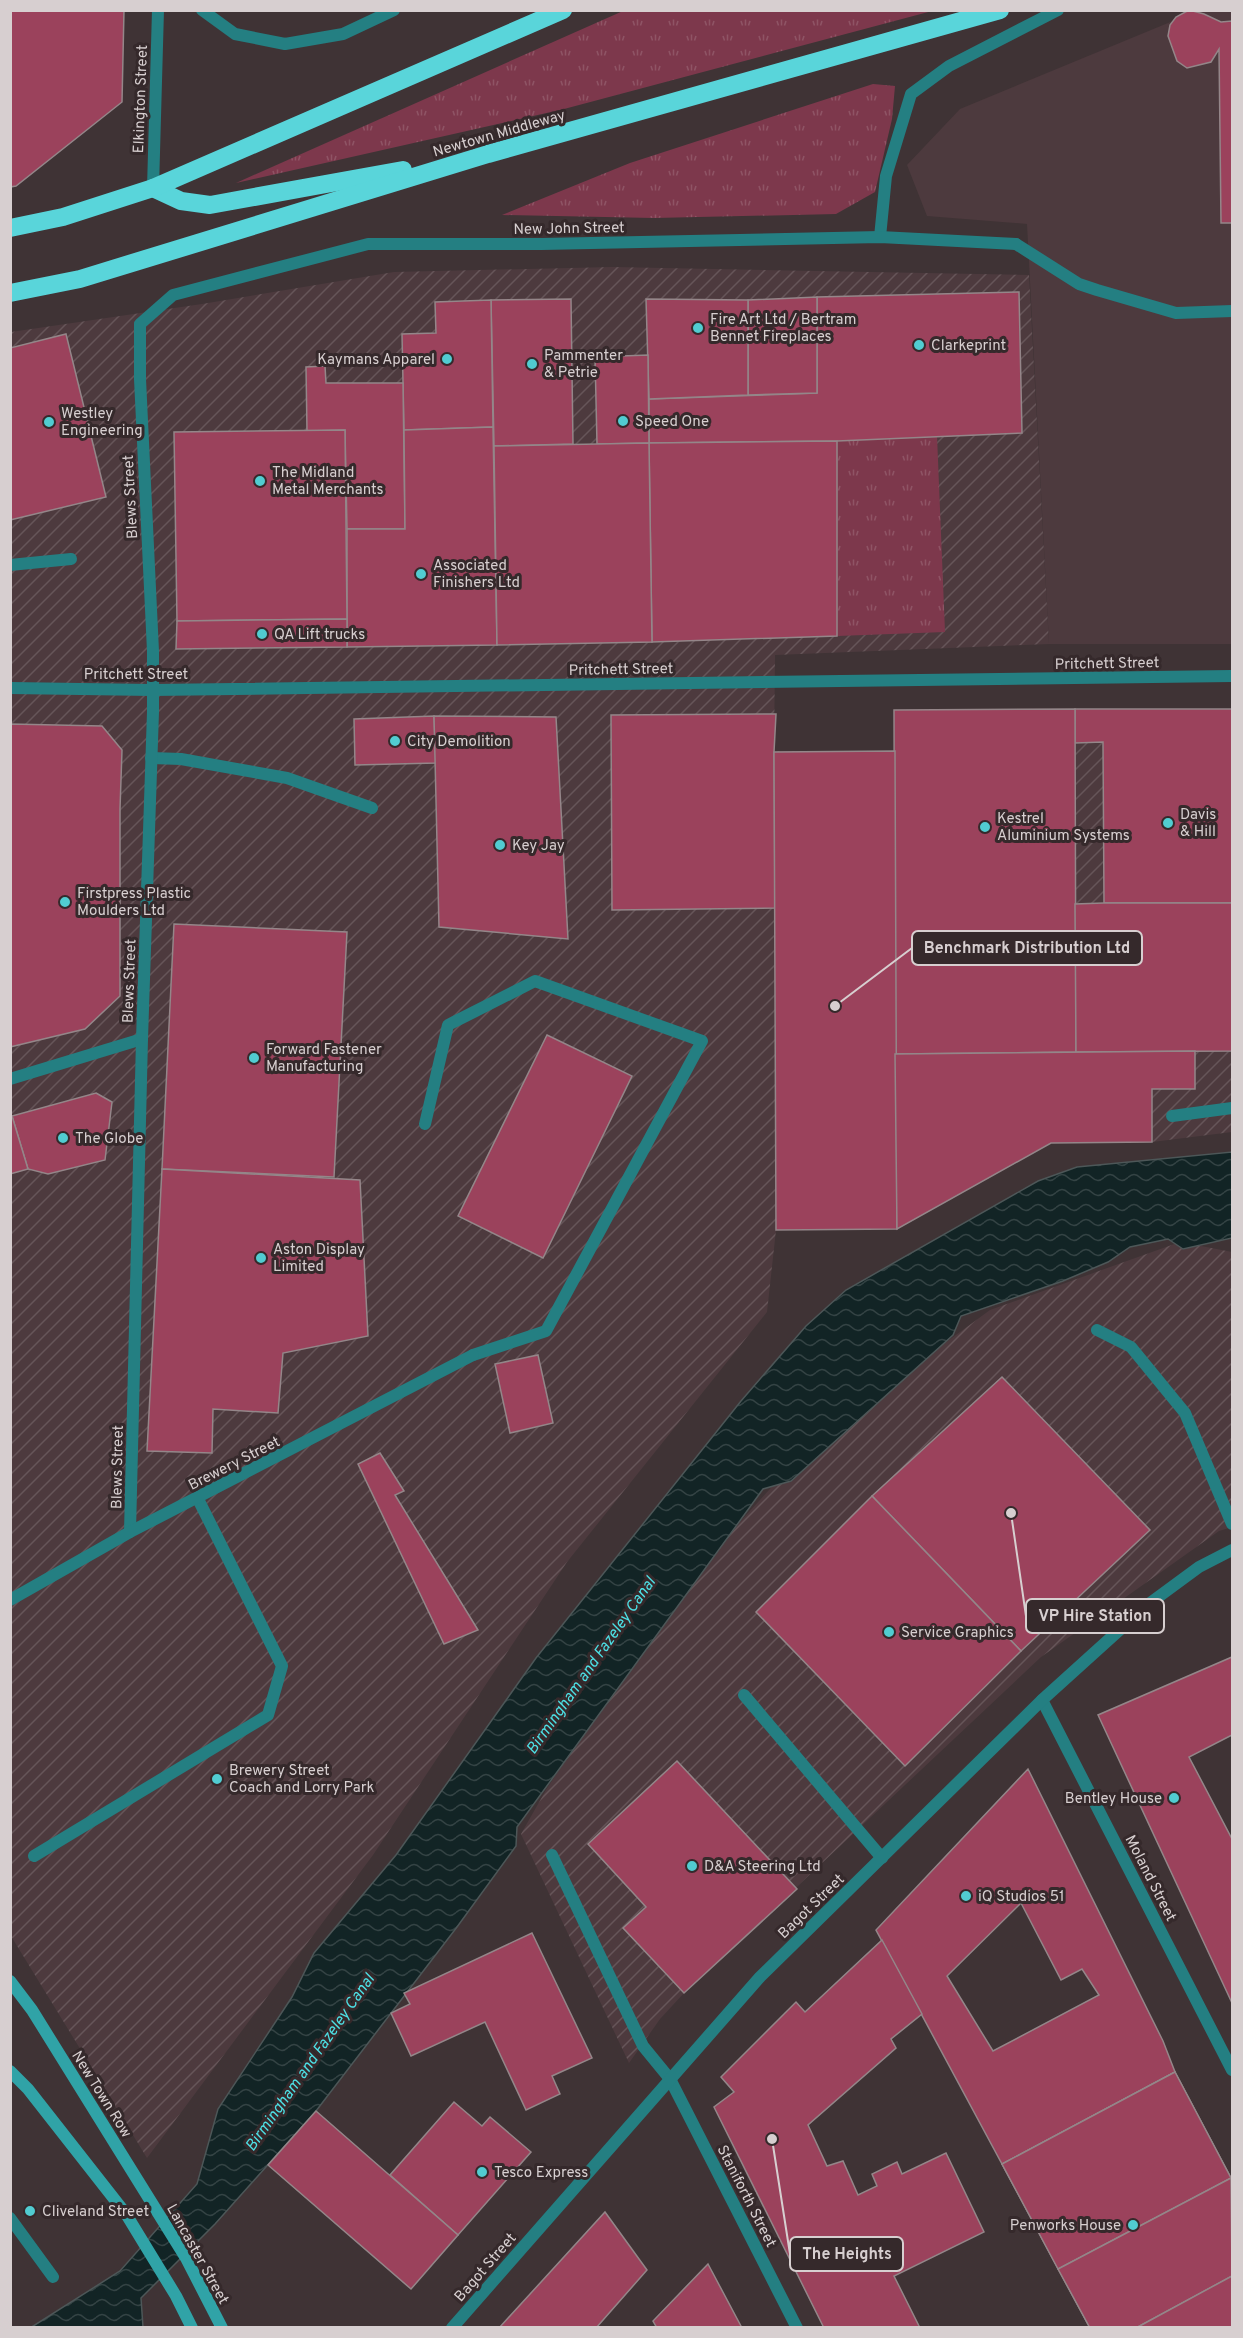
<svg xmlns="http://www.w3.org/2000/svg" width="1243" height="2338" font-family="Overpass,sans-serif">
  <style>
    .built { fill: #4d3a3e }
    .industrial { fill: url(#industrial-furrows) }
    .grass { fill: url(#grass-tufts) }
    .water { fill: url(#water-waves); stroke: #4d5758; stroke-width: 1.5 }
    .building { fill: #9b425c; stroke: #948689; stroke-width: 1.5; fill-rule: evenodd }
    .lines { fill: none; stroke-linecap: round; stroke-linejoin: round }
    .lane { stroke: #247f82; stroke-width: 12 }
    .street { stroke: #247f82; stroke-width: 12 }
    .secondary { stroke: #30a3a7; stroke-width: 12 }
    .highway { stroke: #59d5da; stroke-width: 18 }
    .poi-dot { fill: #51ccd1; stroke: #35292b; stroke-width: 2 }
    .labels { text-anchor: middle; stroke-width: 6; stroke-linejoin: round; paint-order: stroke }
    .street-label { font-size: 15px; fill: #d7cfd0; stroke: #35292b }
    .poi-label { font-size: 15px; fill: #d7cfd0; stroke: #35292b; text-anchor: start }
    .water-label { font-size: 16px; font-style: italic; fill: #4de0e5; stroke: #35292b }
    .leader { fill: none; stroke: #d7cfd0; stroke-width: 2 }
    .callout-dot { fill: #d7cfd0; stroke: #35292b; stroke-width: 2 }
    .callout { fill: #35292b; stroke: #d7cfd0; stroke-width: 2 }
    .callout-label { font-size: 16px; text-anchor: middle; font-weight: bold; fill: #d7cfd0 }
  </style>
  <defs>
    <pattern id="industrial-furrows" width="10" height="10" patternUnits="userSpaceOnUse" patternTransform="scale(1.5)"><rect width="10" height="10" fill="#4d3a3e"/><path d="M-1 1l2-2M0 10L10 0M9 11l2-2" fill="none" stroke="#665559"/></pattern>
    <pattern id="grass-tufts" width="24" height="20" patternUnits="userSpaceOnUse" patternTransform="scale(1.5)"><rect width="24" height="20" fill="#7d384c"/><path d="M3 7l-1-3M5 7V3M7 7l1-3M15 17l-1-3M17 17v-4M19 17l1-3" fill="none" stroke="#8f5465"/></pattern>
    <pattern id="water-waves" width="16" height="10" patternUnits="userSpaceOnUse" patternTransform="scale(1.5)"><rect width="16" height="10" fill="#122425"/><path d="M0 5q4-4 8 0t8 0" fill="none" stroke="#344344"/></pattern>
  </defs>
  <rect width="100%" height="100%" fill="#3f3335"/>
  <polygon class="built" points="1197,11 1232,11 1232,644 1049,644 1027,224 927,216 907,165 960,109"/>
  <g class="industrial">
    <polygon points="612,267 1029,275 1049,644 775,655 774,751 894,751 894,710 1232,709 1232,1132 1152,1142 1051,1143 897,1229 776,1230 767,1312 567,1562 373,1855 147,2158 11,1936 11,332 202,304 394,272"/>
    <polygon points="1180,1242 1232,1252 1232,1527 1219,1531 1041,1657 684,1993 660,2019 629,2063 521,1834 546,1790 673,1596 817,1437 990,1310"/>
  </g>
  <g class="grass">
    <polygon points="623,11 932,11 564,109 236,183"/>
    <polygon points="873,84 895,86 892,119 875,192 836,214 654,218 502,215 630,163"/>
    <polygon points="937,436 945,632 837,636 837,441"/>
  </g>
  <polygon class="water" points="1232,1152 1232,1238 1183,1249 1168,1239 1130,1247 1108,1262 1063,1281 961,1316 953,1335 791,1481 763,1489 517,1827 516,1846 457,1927 316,2111 215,2224 141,2298 143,2327 30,2328 120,2271 197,2184 218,2109 292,1997 314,1953 396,1855 536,1658 741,1401 806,1326 846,1290 1038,1181 1077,1167"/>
  <g class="building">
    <polygon points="10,10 124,10 122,102 16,186 10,187"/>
    <polygon points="1189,10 1204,14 1221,22 1232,21 1232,223 1221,223 1219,49 1211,62 1187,68 1177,61 1168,36 1170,25 1176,17"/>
    <polygon points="1019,292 1022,433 837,441 649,443 649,399 817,393 817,297"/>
    <polygon points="817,297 817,393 748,395 748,300"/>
    <polygon points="571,299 573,444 494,446 491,300"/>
    <polygon points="646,299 748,300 748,395 649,399"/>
    <polygon points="491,300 493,427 404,430 402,334 436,333 435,302"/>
    <polygon points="66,334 106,497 10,520 10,348"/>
    <polygon points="648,355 649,443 597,444 595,357"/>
    <polygon points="325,366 326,383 403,383 405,529 347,529 345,430 307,431 306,367"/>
    <polygon points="493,427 497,645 347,647 347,529 405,529 404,430"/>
    <polygon points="345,430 347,619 177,621 174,432"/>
    <polygon points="837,441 837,636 652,642 649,443"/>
    <polygon points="649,443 652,642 497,645 494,446"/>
    <polygon points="347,619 347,647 176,649 177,621"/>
    <polygon points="1075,709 1232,709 1232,903 1104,903 1103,742 1075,743"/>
    <polygon points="1075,709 1076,1052 895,1054 894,710"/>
    <polygon points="776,714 774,752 775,908 612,910 611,715"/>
    <polygon points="434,716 436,763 355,765 354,719"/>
    <polygon points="434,716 556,717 568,939 439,927"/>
    <polygon points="10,724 102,726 122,750 120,809 120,996 85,1029 10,1047"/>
    <polygon points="895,751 897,1229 776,1230 774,752"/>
    <polygon points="1104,903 1232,903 1232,1051 1076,1052 1075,904"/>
    <polygon points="174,924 347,932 334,1177 162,1169"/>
    <polygon points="547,1035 632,1076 543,1258 458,1216"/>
    <polygon points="1195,1051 1195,1089 1152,1089 1152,1142 1051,1143 897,1229 895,1054"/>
    <polygon points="96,1093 112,1102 105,1160 48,1174 28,1169 12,1116"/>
    <polygon points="12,1116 28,1169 10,1174 10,1117"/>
    <polygon points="162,1169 360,1180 368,1336 283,1353 278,1413 213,1409 212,1453 147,1451"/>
    <polygon points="538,1355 553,1423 510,1433 495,1364"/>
    <polygon points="1002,1377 1150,1530 1021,1651 872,1496"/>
    <polygon points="380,1453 404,1491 395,1495 478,1630 444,1644 358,1464"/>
    <polygon points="872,1496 1021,1651 905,1766 756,1612"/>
    <polygon points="1232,1657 1232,1735 1189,1757 1232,1839 1232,2003 1098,1715"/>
    <polygon points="677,1761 797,1889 684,1993 623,1928 646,1907 588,1844"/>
    <path d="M1028 1769 1163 2041 1175 2072 1002 2164 876 1930ZM1021 1903 1061 1980 1082 1969 1099 1995 993 2051 947 1976Z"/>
    <polygon points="532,1933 592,2058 552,2076 560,2094 526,2110 485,2022 411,2056 391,2013 410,2004 404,1993"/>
    <polygon points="882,1940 922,2014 891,2039 896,2048 808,2125 827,2166 843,2161 858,2195 877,2186 872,2174 897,2162 902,2174 946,2153 984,2232 894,2276 920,2328 824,2328 714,2107 734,2092 721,2077 796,2002 805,2012"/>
    <polygon points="1175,2072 1232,2180 1232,2328 1090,2328 1002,2164"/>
    <polygon points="1175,2072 1231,2178 1058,2269 1002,2164"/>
    <polygon points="454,2102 482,2126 490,2117 531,2152 458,2235 390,2175"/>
    <polygon points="316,2111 458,2235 411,2289 268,2165"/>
    <polygon points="1231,2178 1232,2276 1136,2328 1090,2328 1058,2269"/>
    <polygon points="605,2212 647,2270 596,2328 499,2328"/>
    <polygon points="708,2264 742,2328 657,2328 653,2321"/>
    <polygon points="1232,2276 1232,2328 1136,2328"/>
  </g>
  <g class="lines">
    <g class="lane">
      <polyline points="202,10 235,34 285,44 343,34 394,10"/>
      <polyline points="1016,244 1079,284 1097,290 1176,313 1232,311"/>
      <polyline points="10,565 71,559"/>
      <polyline points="151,758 181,759 287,778 372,808"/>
      <polyline points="1172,1116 1232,1108"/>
      <polyline points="425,1124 448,1025 535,981 702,1041 546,1331 473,1355"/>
      <polyline points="1097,1330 1131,1347 1185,1413 1232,1524"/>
      <polyline points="744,1695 882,1858"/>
      <polyline points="552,1855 643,2046 670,2079"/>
      <polyline points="34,1856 268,1715 282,1666 198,1499"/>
      <polyline points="10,2218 53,2277"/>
    </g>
    <g class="street">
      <polyline points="153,188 158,10"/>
      <polyline points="880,237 886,176 911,94 949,66 1058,10"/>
      <polyline points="10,688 152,690 1232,676"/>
      <polyline points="10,1079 142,1039"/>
      <polyline points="130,1532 142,1039 153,712 153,651 140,379 140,324 173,295 368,244 542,244 880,237 1016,244"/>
      <polyline points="10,1600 130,1532 473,1355"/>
      <polyline points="1042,1700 1232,2070"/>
      <polyline points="670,2079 797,2328"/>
      <polyline points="452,2328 760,1977 1042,1700 1146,1606 1199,1567 1232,1550"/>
    </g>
    <g class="secondary">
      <polyline points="10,1981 32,2010 186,2258 222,2328"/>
      <polyline points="10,2071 28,2089 126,2214 176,2296 192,2328"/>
    </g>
    <g class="highway">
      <polyline points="153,188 181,201 210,205 403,170"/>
      <polyline points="10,228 63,217 153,188 563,10"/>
      <polyline points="10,293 80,279 488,154 1000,10"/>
    </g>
  </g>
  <g class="poi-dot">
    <circle cx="698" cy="328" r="6"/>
    <circle cx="919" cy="345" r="6"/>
    <circle cx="447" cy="359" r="6"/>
    <circle cx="532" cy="364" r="6"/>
    <circle cx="623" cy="421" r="6"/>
    <circle cx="49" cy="422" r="6"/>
    <circle cx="260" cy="481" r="6"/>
    <circle cx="421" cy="574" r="6"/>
    <circle cx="262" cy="634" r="6"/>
    <circle cx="395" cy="741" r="6"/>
    <circle cx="1168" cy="823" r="6"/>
    <circle cx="985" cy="827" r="6"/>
    <circle cx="500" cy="845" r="6"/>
    <circle cx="65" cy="902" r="6"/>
    <circle cx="254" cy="1058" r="6"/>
    <circle cx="63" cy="1138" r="6"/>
    <circle cx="261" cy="1258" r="6"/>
    <circle cx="889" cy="1632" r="6"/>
    <circle cx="217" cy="1779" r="6"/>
    <circle cx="1174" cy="1798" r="6"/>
    <circle cx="692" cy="1866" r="6"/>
    <circle cx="966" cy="1896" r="6"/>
    <circle cx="482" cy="2172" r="6"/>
    <circle cx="30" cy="2211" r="6"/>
    <circle cx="1133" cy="2225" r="6"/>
  </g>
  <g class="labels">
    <g class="street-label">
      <text transform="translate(140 99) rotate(-88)" y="5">Elkington Street</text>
      <text transform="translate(499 133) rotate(-16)" y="5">Newtown Middleway</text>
      <text transform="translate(569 228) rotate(-1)" y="5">New John Street</text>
      <text transform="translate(130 497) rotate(-93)" y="5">Blews Street</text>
      <text transform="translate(1107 663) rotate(-1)" y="5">Pritchett Street</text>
      <text transform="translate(621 669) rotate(-1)" y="5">Pritchett Street</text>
      <text x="136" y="679">Pritchett Street</text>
      <text transform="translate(129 981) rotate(-88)" y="5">Blews Street</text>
      <text transform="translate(234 1463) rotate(-27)" y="5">Brewery Street</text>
      <text transform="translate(117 1467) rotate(-89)" y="5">Blews Street</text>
      <text transform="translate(1151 1878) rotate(63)" y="5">Moland Street</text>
      <text transform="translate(811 1906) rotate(-44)" y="5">Bagot Street</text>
      <text transform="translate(102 2094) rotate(58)" y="5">New Town Row</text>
      <text transform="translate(747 2196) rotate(63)" y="5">Staniforth Street</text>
      <text transform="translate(198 2254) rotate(61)" y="5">Lancaster Street</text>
      <text transform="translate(485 2267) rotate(-49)" y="5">Bagot Street</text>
    </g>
    <g class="poi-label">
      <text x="710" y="324">Fire Art Ltd / Bertram<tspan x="710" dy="17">Bennet Fireplaces</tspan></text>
      <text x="931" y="350">Clarkeprint</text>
      <text x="544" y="360">Pammenter<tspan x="544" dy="17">&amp; Petrie</tspan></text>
      <text x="435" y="364" text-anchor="end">Kaymans Apparel</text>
      <text x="61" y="418">Westley<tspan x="61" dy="17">Engineering</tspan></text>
      <text x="635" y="426">Speed One</text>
      <text x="272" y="477">The Midland<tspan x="272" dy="17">Metal Merchants</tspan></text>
      <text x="433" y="570">Associated<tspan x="433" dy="17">Finishers Ltd</tspan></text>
      <text x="274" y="639">QA Lift trucks</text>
      <text x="407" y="746">City Demolition</text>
      <text x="1180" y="819">Davis<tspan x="1180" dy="17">&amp; Hill</tspan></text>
      <text x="997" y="823">Kestrel<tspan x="997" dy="17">Aluminium Systems</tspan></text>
      <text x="512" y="850">Key Jay</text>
      <text x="77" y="898">Firstpress Plastic<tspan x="77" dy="17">Moulders Ltd</tspan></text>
      <text x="266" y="1054">Forward Fastener<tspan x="266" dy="17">Manufacturing</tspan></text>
      <text x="75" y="1143">The Globe</text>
      <text x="273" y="1254">Aston Display<tspan x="273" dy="17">Limited</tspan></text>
      <text x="901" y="1637">Service Graphics</text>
      <text x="229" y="1775">Brewery Street<tspan x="229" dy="17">Coach and Lorry Park</tspan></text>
      <text x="1162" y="1803" text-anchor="end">Bentley House</text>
      <text x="704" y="1871">D&amp;A Steering Ltd</text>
      <text x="978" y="1901">iQ Studios 51</text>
      <text x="494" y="2177">Tesco Express</text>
      <text x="42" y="2216">Cliveland Street</text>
      <text x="1121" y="2230" text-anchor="end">Penworks House</text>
    </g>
    <g class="water-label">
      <text transform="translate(590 1665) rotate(-55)" y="6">Birmingham and Fazeley Canal</text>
      <text transform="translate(309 2062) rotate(-55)" y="6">Birmingham and Fazeley Canal</text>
    </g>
  </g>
  <path class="leader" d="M835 1006L912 948M1011 1513L1026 1616M772 2139L790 2254"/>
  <g class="callout-dot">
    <circle cx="835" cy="1006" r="6"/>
    <circle cx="1011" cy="1513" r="6"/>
    <circle cx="772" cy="2139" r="6"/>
  </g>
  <g class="callout">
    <rect x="912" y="931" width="230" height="34" rx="6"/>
    <rect x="1026" y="1599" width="138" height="34" rx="6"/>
    <rect x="790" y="2237" width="113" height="34" rx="6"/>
  </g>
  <g class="callout-label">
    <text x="1027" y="953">Benchmark Distribution Ltd</text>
    <text x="1095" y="1621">VP Hire Station</text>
    <text x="847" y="2259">The Heights</text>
  </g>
  <rect width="1243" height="2338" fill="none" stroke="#d7cfd0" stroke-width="24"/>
</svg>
